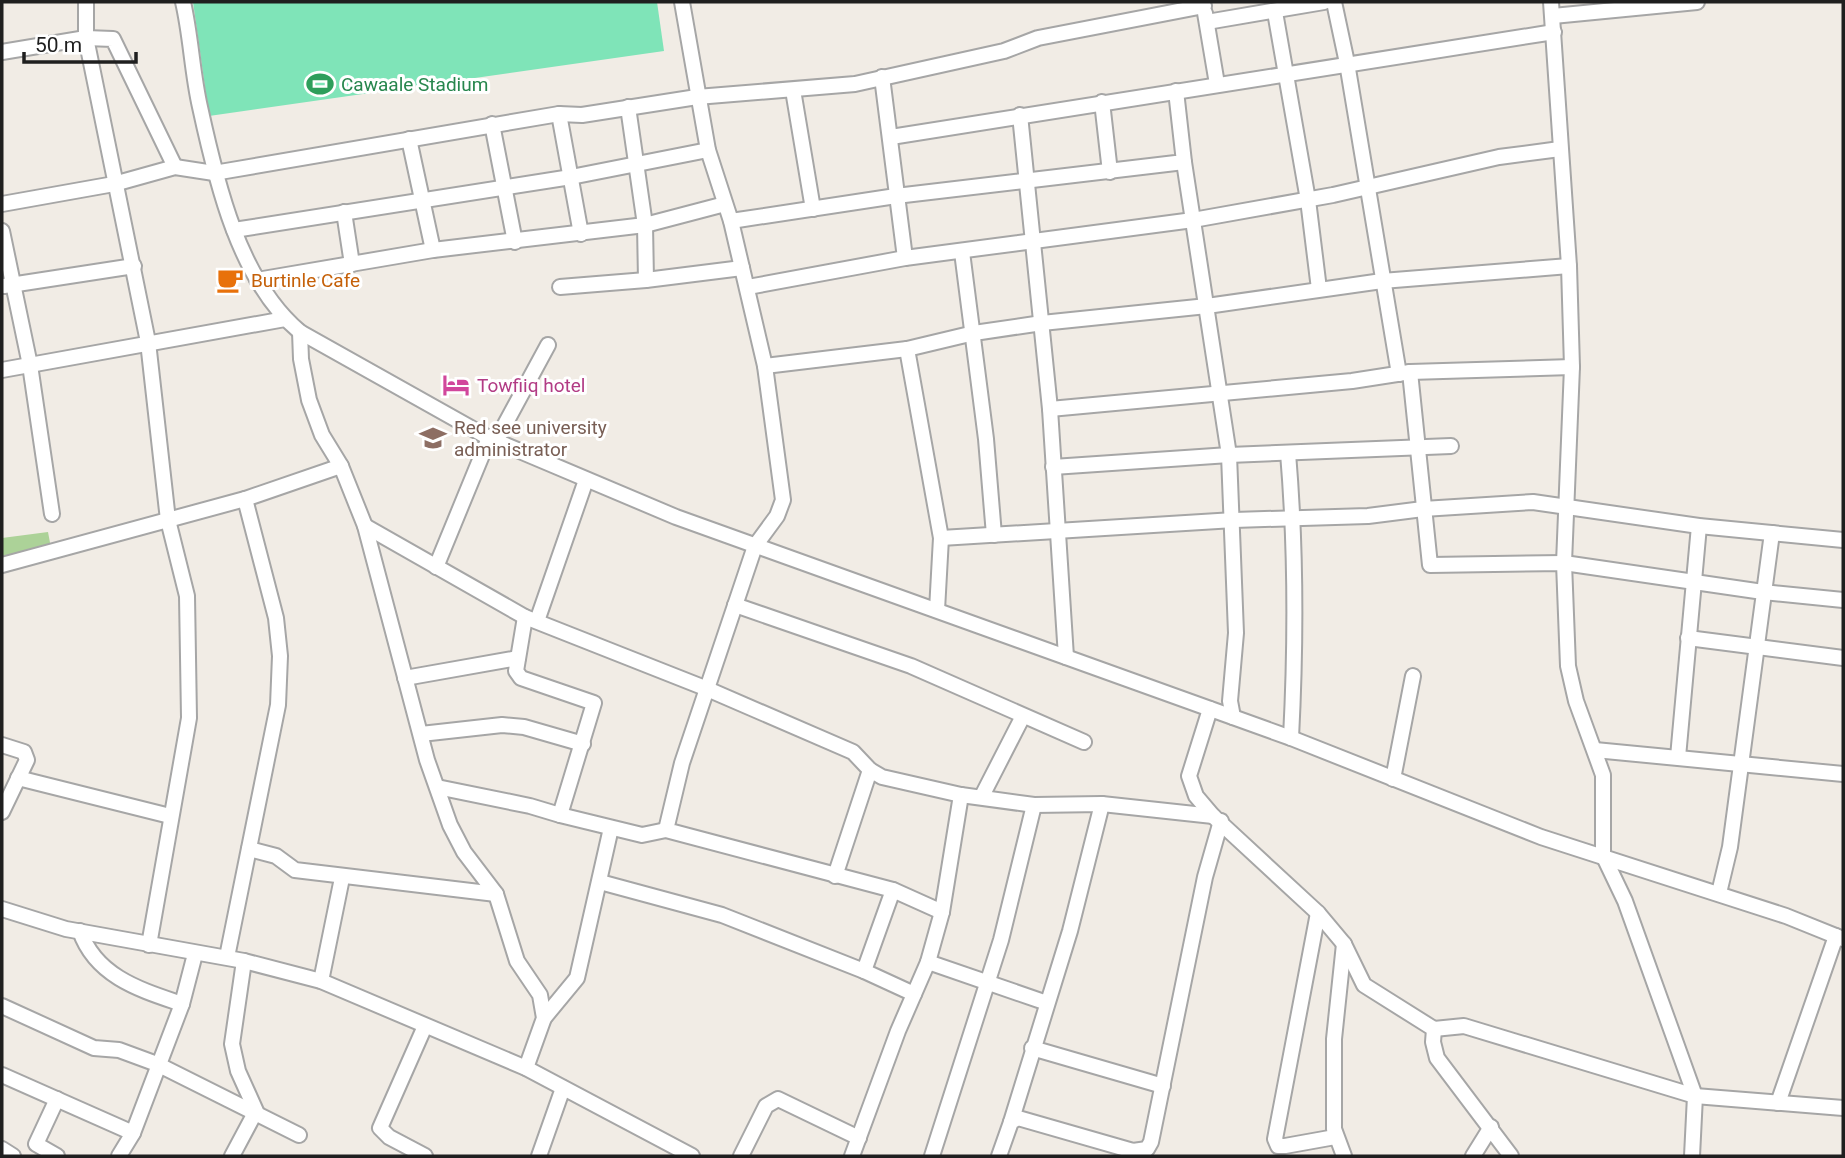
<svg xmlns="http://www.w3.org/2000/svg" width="1845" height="1158" font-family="Roboto,sans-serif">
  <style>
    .forest { fill: #acd298 }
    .pitch { fill: #7fe4b8 }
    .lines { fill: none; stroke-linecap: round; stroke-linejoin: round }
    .minor-casing { stroke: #a6a6a6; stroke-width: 18 }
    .minor { stroke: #fff; stroke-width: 14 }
    .labels { text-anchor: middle; stroke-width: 6; stroke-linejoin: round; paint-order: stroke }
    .leisure-label { font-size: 19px; fill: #27864d; stroke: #fff; text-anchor: start }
    .food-label { font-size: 19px; fill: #c56008; stroke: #fff; text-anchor: start }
    .hotel-label { font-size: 19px; fill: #b23c85; stroke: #fff; text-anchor: start }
    .education-label { font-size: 19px; fill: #785e54; stroke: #fff; text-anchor: start }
  </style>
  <rect width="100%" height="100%" fill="#f1ece5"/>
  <polygon class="forest" points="48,532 51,548 2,561 2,538"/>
  <polygon class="pitch" points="193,2 657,2 664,51 209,116"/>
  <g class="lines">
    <defs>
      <g id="minor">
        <polyline points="86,2 86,38 148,342 168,520 187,596 189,718 149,945"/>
        <path d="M183 2C191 36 192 72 200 107 216 181 239 281 300 332L489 438 676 517 1291 738 1541 837 1786 916 1843 939"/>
        <polyline points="682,2 708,150 731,221 765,366 783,500 777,516 755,546 682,763 666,830 893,890 942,912"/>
        <polyline points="1334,2 1347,63 1399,374"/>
        <polyline points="1551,2 1569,266 1572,367 1564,563 1568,666 1576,701 1603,775 1603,855 1625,901 1695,1096 1692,1156"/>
        <polyline points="1275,12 1308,200 1319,289"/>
        <polyline points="1205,13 1217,84"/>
        <polyline points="1553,16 1697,2"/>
        <polyline points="1207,22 1324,2"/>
        <polyline points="2,52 86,38 113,39 175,167"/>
        <polyline points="882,77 905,258"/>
        <polyline points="793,90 813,209"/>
        <polyline points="1102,102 1110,172"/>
        <polyline points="628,107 645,225 646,280"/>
        <polyline points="559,114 581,234"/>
        <polyline points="1020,115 1050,409 1066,657"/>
        <polyline points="492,124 515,242"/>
        <polyline points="891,137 1554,32"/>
        <polyline points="409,139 433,250"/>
        <polyline points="1184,162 1229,455 1236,633 1230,701 1233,717"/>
        <polyline points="2,204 114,184 175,167 214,173 559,114 582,115 697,97 855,84 1004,51 1038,38 1204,6"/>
        <polyline points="344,212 352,264"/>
        <polyline points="731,221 896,196 1184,162 1176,91"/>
        <polyline points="234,230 571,177 708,150"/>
        <polyline points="2,231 30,365 52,514"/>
        <polyline points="962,252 986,439 994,535"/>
        <polyline points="257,280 433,250 645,225 725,204"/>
        <polyline points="4,286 134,266"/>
        <polyline points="560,287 646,280 742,268"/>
        <polyline points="748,287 905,258 1193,220 1333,195 1499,157 1560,149"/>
        <polyline points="300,332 301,359 309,400 322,435 341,466 365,526 427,760 450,825 464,852 496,894 517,961 540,995 544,1018 526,1068"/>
        <polyline points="907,349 941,538 937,610"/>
        <polyline points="765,366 907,349 974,333 1042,323 1207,306 1382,281 1569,266"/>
        <polyline points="2,370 285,319"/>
        <polyline points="1410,372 1430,565 1564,563 1763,592 1843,600"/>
        <polyline points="1050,409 1352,381 1410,372 1572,367"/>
        <polyline points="496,441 548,345"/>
        <path d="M1288 453C1296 548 1296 642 1291 738"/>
        <polyline points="1053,467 1229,455 1451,446"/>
        <polyline points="365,526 525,617 705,688 853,752 870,770 882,777 961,795 1034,805 1102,804 1213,816"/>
        <polyline points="941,538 1234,520 1368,516 1423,509 1533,502 1699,526 1843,540"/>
        <polyline points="2,565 245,499 341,466"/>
        <polyline points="436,567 489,438"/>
        <polyline points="735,605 911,666 1084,742"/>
        <polyline points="525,617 516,671 521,678 594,703 560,815 642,835 666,830"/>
        <polyline points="537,621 586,480"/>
        <polyline points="1688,638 1843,658"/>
        <polyline points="405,678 518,658"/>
        <polyline points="1210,709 1189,776 1196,796 1213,816 1318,913 1344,944 1364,985 1434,1029 1433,1042 1437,1058 1511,1156"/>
        <polyline points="421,734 502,725 524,727 583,744"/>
        <polyline points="2,745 24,752 27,760 2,812"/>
        <polyline points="1595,750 1843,774"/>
        <polyline points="1678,757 1699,526"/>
        <polyline points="18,778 170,816"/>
        <polyline points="1393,779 1413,676"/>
        <polyline points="437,787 530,806 560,815"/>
        <polyline points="982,796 1023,716"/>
        <polyline points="249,849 276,856 295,870 496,894"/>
        <polyline points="835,876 870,770"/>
        <polyline points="600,882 722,915 864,971 914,994"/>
        <polyline points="1719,893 1730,847 1772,533"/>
        <polyline points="2,909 66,929 244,961 321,981 526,1068 692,1156"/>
        <polyline points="1318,913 1275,1139 1278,1146 1285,1146 1335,1137"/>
        <path d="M80 931C96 977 141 990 182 1004"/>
        <polyline points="1344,944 1334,1039 1334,1129 1344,1156"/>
        <polyline points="227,957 278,705 280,656 276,618 245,499"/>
        <polyline points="928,962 1047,1003"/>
        <polyline points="864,971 893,890"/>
        <polyline points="321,981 342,878"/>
        <polyline points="2,1006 94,1048 119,1050 157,1064 299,1135"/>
        <polyline points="544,1018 577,978 611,828"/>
        <polyline points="425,1026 380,1128 389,1137 425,1156"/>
        <polyline points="1434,1029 1464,1026 1695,1096 1843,1108"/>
        <polyline points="1032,1048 1163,1086"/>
        <polyline points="2,1075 133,1133"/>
        <polyline points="57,1099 36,1144 57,1156"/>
        <polyline points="1778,1103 1836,936"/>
        <polyline points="1011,1122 1070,931 1102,804"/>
        <polyline points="2,1149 13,1156"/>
        <polyline points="119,1156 133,1133 182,1004 195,954"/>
        <polyline points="232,1156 256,1111 238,1071 232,1044 244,961"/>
        <polyline points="539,1156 563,1088"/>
        <polyline points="741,1156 766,1106 778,1099 859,1138"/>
        <polyline points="852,1156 898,1031 928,962 942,912 961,795"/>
        <polyline points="932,1156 1001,940 1034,805"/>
        <polyline points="999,1156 1011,1122 1018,1118 1133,1151 1147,1149 1151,1142 1205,877 1221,821"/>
        <polyline points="1473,1156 1491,1127"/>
      </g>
    </defs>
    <use href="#minor" class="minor-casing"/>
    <use href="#minor" class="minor"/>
  </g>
  <defs>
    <symbol id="stadium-bare" viewBox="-9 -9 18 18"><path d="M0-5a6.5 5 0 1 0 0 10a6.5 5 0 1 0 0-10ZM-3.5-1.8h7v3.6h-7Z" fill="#2e9e5b" stroke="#fff" stroke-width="2.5" paint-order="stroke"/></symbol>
    <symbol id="cafe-bare" viewBox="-9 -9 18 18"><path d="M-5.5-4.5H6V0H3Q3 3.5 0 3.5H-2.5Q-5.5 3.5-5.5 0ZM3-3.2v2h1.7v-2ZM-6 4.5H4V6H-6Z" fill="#e8710a" stroke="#fff" stroke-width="2.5" paint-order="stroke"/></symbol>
    <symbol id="hotel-bare" viewBox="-9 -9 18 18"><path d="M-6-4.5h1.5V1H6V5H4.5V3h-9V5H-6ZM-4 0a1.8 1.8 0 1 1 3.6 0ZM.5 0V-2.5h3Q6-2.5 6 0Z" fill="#d1479c" stroke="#fff" stroke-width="2.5" paint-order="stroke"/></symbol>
    <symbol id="school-bare" viewBox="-9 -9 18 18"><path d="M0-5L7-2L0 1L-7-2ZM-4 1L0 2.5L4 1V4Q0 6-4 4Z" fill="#8d6e63" stroke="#fff" stroke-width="2.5" paint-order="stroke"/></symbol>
  </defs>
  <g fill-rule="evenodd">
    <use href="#stadium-bare" x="301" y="65" width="38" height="38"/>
    <use href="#cafe-bare" x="211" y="261" width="38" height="38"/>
    <use href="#hotel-bare" x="437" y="366" width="38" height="38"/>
    <use href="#school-bare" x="414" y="419" width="38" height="38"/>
  </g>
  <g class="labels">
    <g class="leisure-label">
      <text x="341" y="91">Cawaale Stadium</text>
    </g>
    <g class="food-label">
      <text x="251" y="287">Burtinle Cafe</text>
    </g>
    <g class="hotel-label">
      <text x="477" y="392">Towfiiq hotel</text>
    </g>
    <g class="education-label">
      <text x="454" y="434">Red see university<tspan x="454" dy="22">administrator</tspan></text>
    </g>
  </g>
  <rect width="1845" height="1158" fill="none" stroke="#1f1f1f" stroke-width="7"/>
  <path d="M24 52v10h112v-10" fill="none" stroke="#1f1f1f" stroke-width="3.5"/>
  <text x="35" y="52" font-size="21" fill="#1f1f1f" stroke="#ffffff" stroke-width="5" paint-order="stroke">50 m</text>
</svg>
